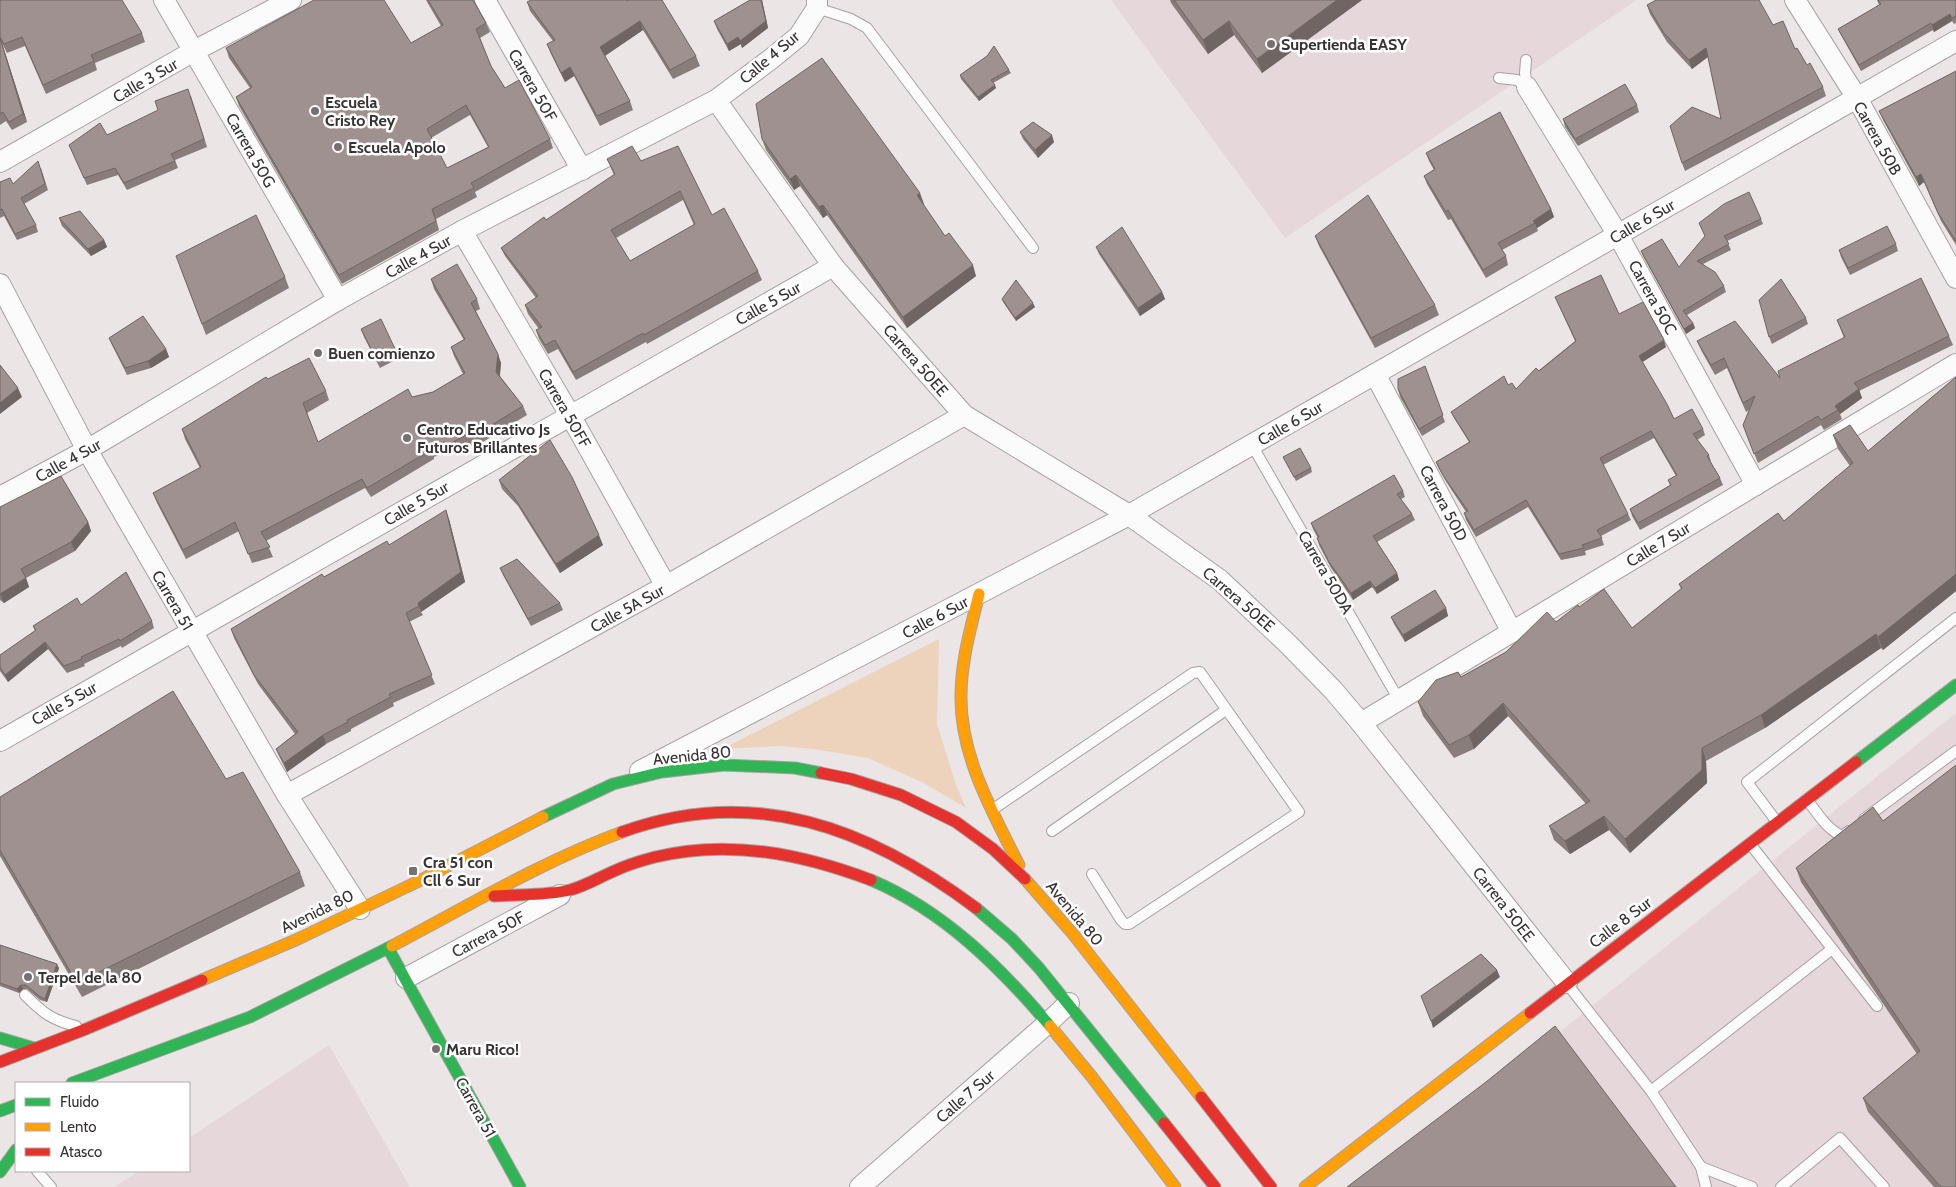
<svg xmlns="http://www.w3.org/2000/svg" width="1956" height="1187" font-family="Cabin,sans-serif">
  <style>
    .built { fill: #e6d7db }
    .green { fill: #edd2bc }
    .lines { fill: none; stroke-linecap: round; stroke-linejoin: round }
    .lane-casing { stroke: #a6a1a2; stroke-width: 12 }
    .street-casing { stroke: #a6a1a2; stroke-width: 22 }
    .fast-casing { stroke: #a6a1a2; stroke-width: 13 }
    .slow-casing { stroke: #a6a1a2; stroke-width: 13 }
    .jam-casing { stroke: #a6a1a2; stroke-width: 13 }
    .lane { stroke: #fcfbfb; stroke-width: 10 }
    .street { stroke: #fcfbfb; stroke-width: 20 }
    .fast { stroke: #30b455; stroke-width: 11 }
    .slow { stroke: #ff9f0a; stroke-width: 11 }
    .jam { stroke: #e5322d; stroke-width: 11 }
    .wall { fill: #887d7b; fill-rule: evenodd }
    .shaded-wall { fill: #6f6664 }
    .building { fill: #9e918f; stroke: #6f6664; fill-rule: evenodd }
    .poi-dot { fill: #767071; stroke: #fff; stroke-width: 2 }
    .labels { text-anchor: middle; stroke-width: 5; stroke-linejoin: round; paint-order: stroke }
    .poi-label { font-size: 16px; font-weight: bold; fill: #363132; stroke: #fff; text-anchor: start }
    .street-label { font-size: 16px; fill: #363132; stroke: #fff }
  </style>
  <rect width="100%" height="100%" fill="#ece5e6"/>
  <g class="built">
    <polygon points="1111,0 1637,0 1285,238"/>
    <polygon points="1956,713 1956,1187 1368,1187 1561,1031"/>
    <polygon points="329,1045 410,1187 114,1187 139,1171 189,1171 189,1138"/>
  </g>
  <polygon class="green" points="939,639 937,724 956,785 966,808 924,783 868,758 813,749 780,746 722,749"/>
  <g class="lines">
    <defs>
      <g id="lane">
        <polyline points="817,8 851,19 867,28 1033,248"/>
        <polyline points="1526,60 1525,73 1527,87"/>
        <polyline points="1499,78 1517,80 1527,87"/>
        <polyline points="1252,445 1399,700"/>
        <path d="M1808 801C1817 813 1827 829 1842 836L1849 831"/>
        <polyline points="992,810 1193,673 1200,672 1299,812 1129,924 1125,924 1121,920 1092,874"/>
        <polyline points="1864,819 1956,751"/>
        <polyline points="1777,822 1747,782 1956,618"/>
        <polyline points="1052,831 1226,710"/>
        <polyline points="1751,845 1877,1006"/>
        <polyline points="1568,985 1651,1091 1701,1167 1706,1187"/>
        <path d="M25 995C42 1012 51 1020 76 1026"/>
        <polyline points="1651,1091 1832,949"/>
        <polyline points="1701,1167 1752,1187"/>
        <polyline points="37,1171 51,1187"/>
        <polyline points="1781,1187 1840,1138 1884,1187"/>
      </g>
      <g id="street">
        <polyline points="164,0 338,300"/>
        <polyline points="485,0 582,170"/>
        <polyline points="1795,0 1857,98 1956,278"/>
        <polyline points="1527,87 1618,235 1756,485"/>
        <polyline points="716,100 833,266 964,415 1129,515 1220,580 1288,644 1333,690 1361,723 1567,983"/>
        <polyline points="0,162 194,51 291,0"/>
        <polyline points="462,231 570,415 666,586"/>
        <polyline points="0,284 87,450 287,795 360,909"/>
        <polyline points="1375,374 1512,632"/>
        <polyline points="0,497 87,450 338,300 462,231 716,100 771,59 799,36 817,8 817,0"/>
        <polyline points="1361,723 1956,364"/>
        <polyline points="0,741 833,266"/>
        <polyline points="640,771 1129,515 1956,41"/>
        <polyline points="287,795 666,586 964,415"/>
        <polyline points="406,978 560,895"/>
        <polyline points="860,1187 1048,1023 1069,1003"/>
      </g>
      <g id="fast">
        <polyline points="1856,762 1956,685"/>
        <polyline points="543,817 613,784 662,772 724,765 795,768 821,773"/>
        <path d="M871 880C944 911 1000 967 1050 1026"/>
        <polyline points="976,908 1012,939 1039,968 1164,1123"/>
        <polyline points="388,948 520,1187"/>
        <polyline points="0,1038 34,1048"/>
        <polyline points="72,1083 250,1017 392,946"/>
        <polyline points="0,1111 16,1105"/>
        <polyline points="0,1172 16,1150"/>
      </g>
      <g id="slow">
        <path d="M979 594C971 627 961 661 961 696 960 756 993 813 1019 865"/>
        <polyline points="1025,879 1073,934 1201,1097"/>
        <path d="M392 946C468 906 541 862 622 832"/>
        <polyline points="202,980 298,939 419,881 543,817"/>
        <polyline points="1050,1026 1092,1077 1175,1187"/>
        <polyline points="1305,1187 1530,1013"/>
      </g>
      <g id="jam">
        <polyline points="821,773 851,779 901,795 956,822 993,849 1025,879"/>
        <path d="M622 832C754 784 869 828 976 908"/>
        <path d="M494 896C519 894 545 896 570 890 585 886 598 878 612 872 626 865 640 861 655 857 729 839 802 854 871 880"/>
        <polyline points="1530,1013 1856,762"/>
        <polyline points="0,1062 86,1029 202,980"/>
        <polyline points="1201,1097 1271,1187"/>
        <polyline points="1164,1123 1215,1187"/>
      </g>
    </defs>
    <use href="#lane" class="lane-casing"/>
    <use href="#street" class="street-casing"/>
    <use href="#fast" class="fast-casing"/>
    <use href="#slow" class="slow-casing"/>
    <use href="#jam" class="jam-casing"/>
    <use href="#lane" class="lane"/>
    <use href="#street" class="street"/>
    <use href="#fast" class="fast"/>
    <use href="#slow" class="slow"/>
    <use href="#jam" class="jam"/>
  </g>
  <g class="wall">
    <polygon points="0,0 142,33 145,42 95,63 97,70 46,94 25,46 7,53 2,43 27,122 12,130 6,121 0,125"/>
    <path d="M426 0H474L475 2 486 23 490 32 480 38 491 66 505 88 550 139 553 148 475 192 477 197 436 219 439 230 342 284 239 106 236 97 250 88 229 58 226 48 411 43 441 26ZM470 115 488 147 447 168 431 138Z"/>
    <polygon points="627,0 696,56 700,66 673,79 643,30 605,56 630,101 633,110 600,126 574,76 565,82 551,54 547,44 553,41 530,11 527,2"/>
    <polygon points="750,0 762,0 768,28 742,48 741,44 729,51 717,29 714,21"/>
    <polygon points="1170,0 1362,0 1262,73 1234,35 1208,54 1171,3"/>
    <polygon points="1877,0 1956,0 1956,23 1954,24 1952,21 1934,32 1933,30 1861,71 1841,35 1838,29 1879,5"/>
    <polygon points="1647,5 1773,25 1795,49 1807,65 1823,87 1826,96 1685,171 1682,163 1721,119 1708,57 1692,69 1667,42 1650,14"/>
    <polygon points="1009,70 1011,73 993,83 996,88 979,101 961,79 960,75"/>
    <polygon points="1956,71 1956,245 1941,221 1924,182 1919,186 1918,184 1883,120 1879,111"/>
    <polygon points="191,96 207,147 175,160 178,168 127,190 118,175 87,185 69,145 107,135"/>
    <polygon points="1637,105 1639,112 1578,146 1565,127 1563,119"/>
    <polygon points="1020,132 1054,142 1038,158 1023,139"/>
    <polygon points="762,139 924,204 923,205 945,236 976,276 907,328 827,215 823,218 800,186 794,190 766,150"/>
    <polygon points="1426,153 1551,209 1554,217 1537,228 1538,231 1502,250 1506,256 1508,265 1486,278 1451,219 1448,220 1427,184 1424,176 1434,170 1429,161"/>
    <path d="M607 159 641 161 712 215 758 271 762 280 647 344 646 342 576 380 558 349 548 354 539 339 536 330 539 329 528 314 525 305 536 298 505 256 501 248 546 220 614 175ZM683 200 694 225 630 261 616 238Z"/>
    <polygon points="41,168 48,190 24,204 36,225 38,232 17,240 4,216 0,218 0,182 13,184"/>
    <polygon points="59,218 104,240 107,247 91,256 62,226"/>
    <polygon points="1761,219 1763,224 1727,241 1731,250 1703,264 1724,286 1726,292 1687,315 1693,323 1695,328 1686,334 1643,256 1641,251 1679,267 1705,236 1699,223"/>
    <polygon points="1315,236 1435,305 1439,315 1375,348 1319,246"/>
    <polygon points="1896,244 1898,251 1850,275 1841,257 1839,250"/>
    <polygon points="1096,247 1162,292 1165,299 1140,316 1099,254"/>
    <polygon points="180,267 285,277 289,288 206,335"/>
    <polygon points="431,279 477,299 480,309 476,311 501,363 500,376 523,406 527,415 473,448 470,443 450,455 448,451 434,457 434,459 371,497 365,488 266,541 273,557 252,563 239,531 186,559 157,503 153,493 200,468 185,439 182,429 268,379 326,391 329,400 307,413 318,442 412,397 433,392 463,374 454,356 451,347 464,340 434,289"/>
    <polygon points="1555,297 1619,314 1666,347 1642,362 1674,419 1703,429 1705,435 1697,440 1709,455 1711,462 1710,462 1720,478 1723,485 1640,530 1632,516 1630,509 1670,485 1668,480 1676,476 1654,438 1603,465 1628,514 1631,520 1601,536 1604,545 1585,551 1586,555 1561,560 1528,507 1476,537 1466,520 1464,513 1466,512 1447,483 1439,469 1436,462 1469,442 1454,418 1451,412 1508,385 1516,389 1575,341"/>
    <polygon points="1002,299 1035,307 1016,321 1003,302"/>
    <polygon points="1806,318 1808,324 1772,344 1769,337"/>
    <polygon points="1837,320 1949,336 1953,345 1859,391 1862,398 1840,414 1842,419 1824,430 1821,425 1758,463 1743,425 1749,410 1746,412 1727,368 1715,375 1701,350 1697,341 1780,378 1844,338"/>
    <polygon points="361,329 396,351 399,358 380,368 364,337"/>
    <polygon points="109,338 166,349 169,357 151,368 127,375 112,345"/>
    <polygon points="1425,366 1445,422 1422,436 1400,397 1398,389"/>
    <polygon points="1956,377 1956,591 1883,650 1881,648 1765,728 1706,761 1707,783 1630,853 1609,830 1570,854 1554,840 1549,826 1586,804 1508,716 1474,749 1454,758 1423,716 1418,702 1461,677 1506,652 1556,622 1579,607 1632,628 1681,589 1679,584 1784,521 1850,466 1838,449 1833,435 1868,451"/>
    <polygon points="1283,457 1311,468 1312,472 1296,481"/>
    <polygon points="499,480 603,545 560,573 518,506 502,489"/>
    <polygon points="1403,491 1405,497 1401,499 1412,514 1415,520 1377,542 1397,573 1399,580 1377,594 1372,587 1353,600 1331,568 1319,545 1317,538 1318,538 1313,529 1311,523"/>
    <polygon points="0,507 88,522 91,531 75,551 26,578 29,587 4,603 0,600"/>
    <polygon points="449,519 465,582 421,612 423,615 409,622 435,684 393,703 394,706 351,729 351,731 326,744 287,772 280,758 276,749 295,734 258,684 234,638 231,629 324,577 389,545"/>
    <polygon points="500,568 560,603 563,610 531,626 503,575"/>
    <polygon points="81,605 152,621 154,628 122,648 121,646 84,664 85,666 67,673 48,649 8,682 0,671 0,655 35,631 33,626"/>
    <polygon points="1446,608 1448,616 1405,642 1394,624 1391,617"/>
    <polygon points="226,779 300,872 305,886 82,997 0,856 0,797"/>
    <polygon points="1873,807 1956,1187 1934,1187 1868,1112 1863,1098 1917,1054 1801,882 1796,868"/>
    <polygon points="0,945 59,968 47,1002 40,1000 27,989 23,989 19,993 0,986"/>
  </g>
  <g class="shaded-wall">
    <polygon points="761,0 762,0 768,28 742,48 741,44 729,51 727,44 738,37"/>
    <polygon points="1337,0 1362,0 1262,73 1257,59"/>
    <polygon points="1950,14 1952,21 1934,32 1932,25"/>
    <polygon points="640,21 643,30 603,57 600,47"/>
    <polygon points="1229,21 1234,35 1208,54 1203,40"/>
    <polygon points="0,37 2,43 27,122 23,114"/>
    <polygon points="1706,48 1709,56 1692,69 1689,60"/>
    <polygon points="570,67 574,76 565,82 561,73"/>
    <polygon points="995,85 996,88 979,101 978,97"/>
    <polygon points="1052,135 1054,142 1038,158 1035,150"/>
    <polygon points="1921,174 1924,182 1919,186 1916,177"/>
    <polygon points="796,175 800,186 794,190 790,179"/>
    <polygon points="920,193 924,204 921,206 917,195"/>
    <polygon points="823,205 827,215 823,218 819,207"/>
    <polygon points="1551,209 1554,217 1537,228 1535,223 1533,221"/>
    <polygon points="104,240 107,247 91,256 88,249"/>
    <polygon points="973,265 976,276 907,328 903,317"/>
    <polygon points="1162,292 1165,299 1140,316 1138,308"/>
    <polygon points="1033,303 1035,307 1016,321 1015,318"/>
    <polygon points="1693,323 1695,328 1686,334 1684,329"/>
    <polygon points="1664,340 1666,347 1641,363 1639,356"/>
    <polygon points="166,349 169,357 151,368 148,361"/>
    <polygon points="498,354 501,363 499,381 496,372"/>
    <polygon points="18,388 22,397 0,414 0,403"/>
    <polygon points="1859,389 1862,398 1840,414 1835,406"/>
    <polygon points="446,510 449,519 465,582 421,612 418,603"/>
    <polygon points="88,522 91,531 75,551 71,542"/>
    <polygon points="599,535 603,545 560,573 556,564"/>
    <polygon points="1397,573 1399,580 1377,594 1375,588"/>
    <polygon points="1956,574 1956,591 1883,650 1878,637"/>
    <polygon points="26,578 29,587 4,603 0,594"/>
    <polygon points="1370,581 1372,587 1353,600 1351,593"/>
    <polygon points="1446,608 1448,616 1405,642 1403,635"/>
    <polygon points="1876,634 1881,648 1765,728 1761,715"/>
    <polygon points="45,642 48,649 8,682 5,675"/>
    <polygon points="1503,703 1508,716 1474,749 1469,735"/>
    <polygon points="323,735 326,744 287,772 284,763"/>
    <polygon points="1702,748 1706,761 1707,783 1630,853 1625,839"/>
    <polygon points="1604,816 1609,830 1570,854 1565,841"/>
    <polygon points="57,964 59,968 47,1002 45,999"/>
    <polygon points="1497,970 1500,977 1433,1028 1431,1021"/>
    <polygon points="21,985 23,989 19,993 17,989"/>
  </g>
  <g class="building">
    <polygon points="0,0 122,0 142,33 91,55 94,61 43,85 22,37 4,44 0,37"/>
    <path d="M314 0H384L411 43 443 25 428 0H473L486 23 476 29 491 66 505 88 519 80 550 139 471 183 474 188 432 209 436 221 339 275 236 97 252 87 226 48ZM466 105 489 147 447 168 427 129Z"/>
    <polygon points="531,0 627,0 627,1 628,0 662,0 696,56 670,70 640,21 600,47 630,101 597,116 570,67 561,73 547,44 555,40 527,2"/>
    <polygon points="750,0 761,0 766,21 740,41 738,37 727,44 714,21"/>
    <polygon points="1174,0 1337,0 1257,59 1229,21 1203,40"/>
    <polygon points="1656,0 1759,0 1773,25 1783,21 1795,49 1797,48 1807,65 1810,63 1823,87 1682,163 1670,126 1692,107 1721,119 1706,48 1689,60 1664,33 1647,5"/>
    <polygon points="1878,0 1956,0 1956,16 1952,18 1950,14 1932,25 1931,23 1859,65 1838,29 1881,4"/>
    <polygon points="0,38 23,114 9,122 3,112 0,114"/>
    <polygon points="994,46 1009,70 991,80 995,85 978,97 960,75 987,56"/>
    <polygon points="822,58 920,193 917,195 945,236 949,233 973,265 903,317 823,205 819,207 796,175 790,179 762,139 756,104"/>
    <polygon points="1956,71 1956,241 1938,213 1921,174 1916,177 1915,175 1879,111"/>
    <polygon points="1625,84 1637,105 1575,139 1563,119"/>
    <polygon points="188,89 204,139 171,154 175,161 124,183 115,168 84,178 69,145 100,123 107,135 158,110 155,101"/>
    <polygon points="1500,112 1551,209 1533,221 1535,223 1498,243 1506,256 1483,270 1448,210 1446,212 1424,176 1435,169 1426,153"/>
    <polygon points="1033,122 1052,135 1035,150 1020,132"/>
    <path d="M632 146 641 161 678 146 712 215 724 208 758 271 644 335 643 333 573 372 555 340 545 345 536 330 542 327 525 305 538 296 501 248 544 217 546 220 615 174 607 159ZM680 191 695 224 630 261 611 230Z"/>
    <polygon points="38,161 45,184 21,198 36,225 15,234 2,209 0,210 0,182 10,178 13,184"/>
    <polygon points="1749,192 1761,219 1724,236 1729,244 1697,261 1715,272 1724,286 1683,311 1693,323 1684,329 1641,251 1662,239 1679,267 1705,236 1699,223 1724,204"/>
    <polygon points="1368,195 1435,305 1371,338 1315,236"/>
    <polygon points="80,211 104,240 88,249 59,218"/>
    <polygon points="256,215 285,277 202,324 176,256"/>
    <polygon points="1887,226 1896,244 1848,268 1839,250"/>
    <polygon points="1122,227 1162,292 1138,308 1096,247"/>
    <polygon points="457,264 477,299 471,303 498,354 496,372 523,406 470,438 467,434 446,446 444,442 430,448 431,450 367,488 362,479 261,532 270,547 248,554 235,522 183,550 153,493 201,467 182,429 266,377 268,379 309,358 326,391 303,403 318,442 408,389 412,397 433,392 465,373 451,347 465,339 431,279"/>
    <polygon points="1601,275 1619,314 1643,302 1664,340 1639,356 1667,404 1674,419 1692,409 1703,429 1693,434 1709,455 1707,456 1720,478 1638,523 1630,509 1671,485 1668,480 1677,475 1651,431 1600,458 1628,514 1597,530 1602,538 1582,545 1584,548 1559,554 1526,500 1474,530 1464,513 1468,511 1444,477 1436,462 1470,442 1451,412 1504,376 1508,385 1512,383 1516,389 1536,368 1539,371 1576,341 1555,297"/>
    <polygon points="1921,278 1949,336 1854,383 1859,389 1835,406 1838,410 1821,420 1818,416 1754,454 1743,425 1755,396 1743,403 1724,358 1711,365 1697,341 1735,321 1780,378 1778,371 1845,337 1837,320"/>
    <polygon points="1781,279 1806,318 1769,337 1759,300"/>
    <polygon points="1016,280 1033,303 1015,318 1002,299"/>
    <polygon points="143,316 166,349 148,361 125,368 109,338"/>
    <polygon points="381,319 396,351 377,361 361,329"/>
    <polygon points="0,365 18,388 0,403"/>
    <polygon points="1425,366 1443,415 1419,429 1398,389 1398,379"/>
    <polygon points="1956,377 1956,574 1878,637 1876,634 1761,715 1702,748 1702,770 1625,839 1604,816 1565,841 1549,826 1590,801 1503,703 1469,735 1449,745 1418,702 1436,680 1458,672 1461,677 1506,652 1547,612 1556,622 1578,605 1579,607 1604,589 1632,628 1682,588 1679,584 1778,513 1784,521 1853,463 1833,435 1850,425 1868,451"/>
    <polygon points="550,440 572,477 599,535 556,564 514,497 499,480"/>
    <polygon points="1300,448 1311,468 1294,477 1283,457"/>
    <polygon points="1394,475 1403,491 1397,494 1412,514 1373,536 1397,573 1375,588 1370,581 1351,593 1329,562 1317,538 1319,537 1311,523"/>
    <polygon points="61,476 88,522 71,542 21,569 26,578 0,594 0,507"/>
    <polygon points="446,510 461,572 418,603 419,606 406,613 432,675 389,694 391,697 347,720 348,722 323,735 284,763 276,749 298,732 254,675 231,629 322,574 324,577 387,541 389,545"/>
    <polygon points="517,559 560,603 528,619 500,568"/>
    <polygon points="126,572 152,621 120,641 119,639 81,657 82,659 64,666 45,642 5,675 0,667 0,655 36,630 33,626 77,598 81,605"/>
    <polygon points="1435,590 1446,608 1403,635 1391,617"/>
    <polygon points="173,691 226,779 243,772 300,872 77,983 0,850 0,797"/>
    <polygon points="1956,765 1956,1187 1941,1187 1863,1098 1920,1051 1796,868 1873,807 1883,821"/>
    <polygon points="0,945 57,964 45,999 39,996 26,985 21,985 17,989 0,983"/>
    <polygon points="1481,954 1497,970 1431,1021 1421,996"/>
    <polygon points="1555,1026 1676,1187 1347,1187 1486,1082"/>
  </g>
  <g class="poi-dot">
    <circle cx="1271" cy="44" r="5"/>
    <circle cx="315" cy="111" r="5"/>
    <circle cx="338" cy="147" r="5"/>
    <circle cx="318" cy="353" r="5"/>
    <circle cx="407" cy="438" r="5"/>
    <rect x="408" y="866" width="10" height="10" rx="2.5"/>
    <circle cx="28" cy="977" r="5"/>
    <circle cx="436" cy="1049" r="5"/>
  </g>
  <g class="labels">
    <g class="poi-label">
      <text x="1281" y="50">Supertienda EASY</text>
      <text x="325" y="108">Escuela<tspan x="325" dy="18">Cristo Rey</tspan></text>
      <text x="348" y="153">Escuela Apolo</text>
      <text x="328" y="359">Buen comienzo</text>
      <text x="417" y="435">Centro Educativo Js<tspan x="417" dy="18">Futuros Brillantes</tspan></text>
      <text x="423" y="868">Cra 51 con<tspan x="423" dy="18">Cll 6 Sur</tspan></text>
      <text x="38" y="983">Terpel de la 80</text>
      <text x="446" y="1055">Maru Rico!</text>
    </g>
    <g class="street-label">
      <text transform="translate(769 57) rotate(-40)" y="6">Calle 4 Sur</text>
      <text transform="translate(145 80) rotate(-30)" y="6">Calle 3 Sur</text>
      <text transform="translate(533 85) rotate(60)" y="6">Carrera 50F</text>
      <text transform="translate(1878 138) rotate(61)" y="6">Carrera 50B</text>
      <text transform="translate(251 150) rotate(60)" y="6">Carrera 50G</text>
      <text transform="translate(1642 221) rotate(-30)" y="6">Calle 6 Sur</text>
      <text transform="translate(418 256) rotate(-29)" y="6">Calle 4 Sur</text>
      <text transform="translate(1653 297) rotate(61)" y="6">Carrera 50C</text>
      <text transform="translate(768 303) rotate(-29)" y="6">Calle 5 Sur</text>
      <text transform="translate(916 360) rotate(49)" y="6">Carrera 50EE</text>
      <text transform="translate(565 408) rotate(60)" y="6">Carrera 50FF</text>
      <text transform="translate(1290 423) rotate(-30)" y="6">Calle 6 Sur</text>
      <text transform="translate(68 460) rotate(-29)" y="6">Calle 4 Sur</text>
      <text transform="translate(416 503) rotate(-30)" y="6">Calle 5 Sur</text>
      <text transform="translate(1444 503) rotate(62)" y="6">Carrera 50D</text>
      <text transform="translate(1658 544) rotate(-31)" y="6">Calle 7 Sur</text>
      <text transform="translate(1326 572) rotate(60)" y="6">Carrera 50DA</text>
      <text transform="translate(1239 599) rotate(41)" y="6">Carrera 50EE</text>
      <text transform="translate(173 600) rotate(60)" y="6">Carrera 51</text>
      <text transform="translate(627 608) rotate(-29)" y="6">Calle 5A Sur</text>
      <text transform="translate(935 617) rotate(-28)" y="6">Calle 6 Sur</text>
      <text transform="translate(64 703) rotate(-29)" y="6">Calle 5 Sur</text>
      <text transform="translate(692 755) rotate(-6)" y="6">Avenida 80</text>
      <text transform="translate(1504 904) rotate(52)" y="6">Carrera 50EE</text>
      <text transform="translate(317 911) rotate(-26)" y="6">Avenida 80</text>
      <text transform="translate(1075 913) rotate(50)" y="6">Avenida 80</text>
      <text transform="translate(1620 922) rotate(-37)" y="6">Calle 8 Sur</text>
      <text transform="translate(488 934) rotate(-28)" y="6">Carrera 50F</text>
      <text transform="translate(965 1096) rotate(-41)" y="6">Calle 7 Sur</text>
      <text transform="translate(476 1107) rotate(61)" y="6">Carrera 51</text>
    </g>
  </g>
  <rect x="15" y="1082" width="175" height="90" fill="#ffffff" stroke="#afadad"/>
  <rect x="25" y="1098" width="25" height="8" fill="#30b455" stroke="#afadad"/>
  <text x="60" y="1107" font-size="15" fill="#363132">Fluido</text>
  <rect x="25" y="1123" width="25" height="8" fill="#ff9f0a" stroke="#afadad"/>
  <text x="60" y="1132" font-size="15" fill="#363132">Lento</text>
  <rect x="25" y="1148" width="25" height="8" fill="#e5322d" stroke="#afadad"/>
  <text x="60" y="1157" font-size="15" fill="#363132">Atasco</text>
</svg>
